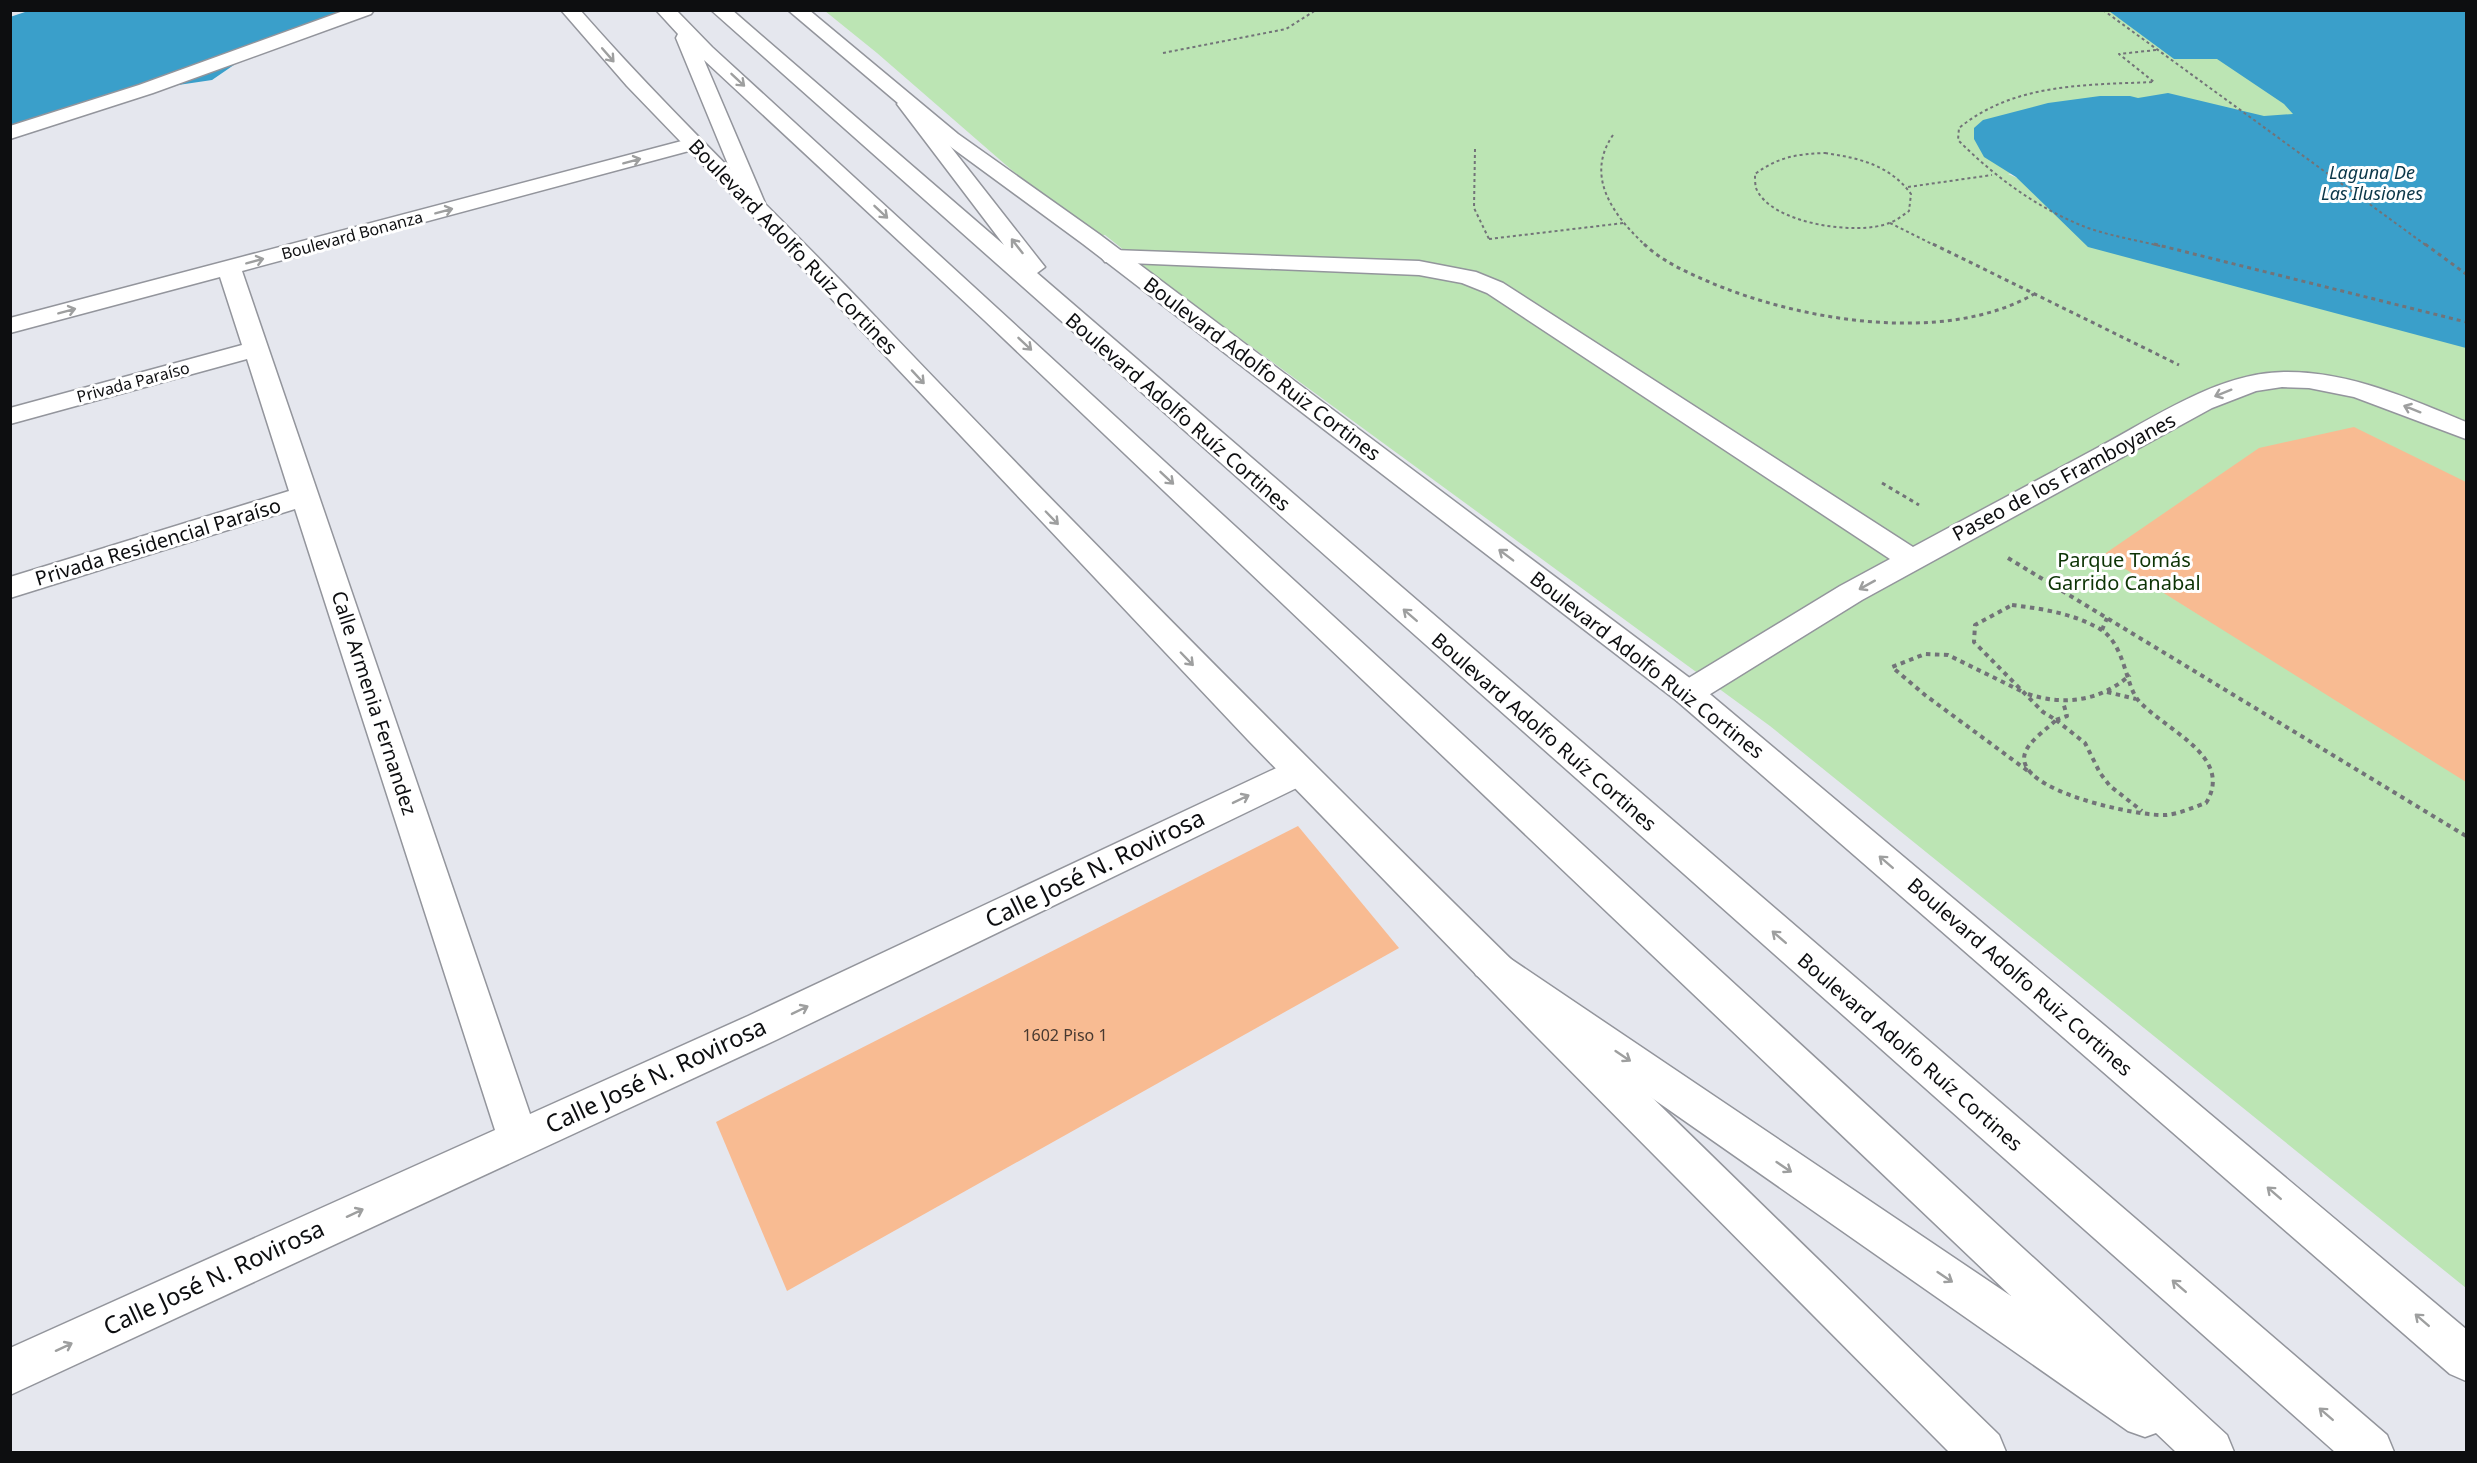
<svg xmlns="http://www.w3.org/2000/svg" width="2477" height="1463" font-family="'Noto Sans',sans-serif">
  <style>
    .green { fill: #bce5b4 }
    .water { fill: #3a9fca }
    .building { fill: #f8bb92 }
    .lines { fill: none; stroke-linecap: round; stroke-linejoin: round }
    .minor-casing { stroke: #93959c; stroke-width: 3 }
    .major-casing { stroke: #93959c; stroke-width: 3 }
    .highway-casing { stroke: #93959c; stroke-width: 3 }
    .path-far2 { stroke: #727378; stroke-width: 2; stroke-dasharray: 3 3; stroke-linecap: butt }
    .path-far1 { stroke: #727378; stroke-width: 3; stroke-dasharray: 4 4; stroke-linecap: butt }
    .path { stroke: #727378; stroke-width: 4; stroke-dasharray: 4.5 4.5; stroke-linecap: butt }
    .minor { fill: #fff; fill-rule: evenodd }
    .major { fill: #fff; fill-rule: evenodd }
    .highway { fill: #fff; fill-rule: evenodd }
    .oneway { stroke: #9e9f9f }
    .labels { text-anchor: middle; stroke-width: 6; stroke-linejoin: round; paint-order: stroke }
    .far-street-label { font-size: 16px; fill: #0d0e10; stroke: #fff }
    .number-label { font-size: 16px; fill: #483930 }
    .far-water-label { font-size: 18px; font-style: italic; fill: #0b3749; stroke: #fff }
    .street-label { font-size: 20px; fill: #0d0e10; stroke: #fff }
    .park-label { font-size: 20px; fill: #0d3405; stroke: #fff }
    .near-street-label { font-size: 24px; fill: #0d0e10; stroke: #fff }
  </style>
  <rect width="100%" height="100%" fill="#e5e7ee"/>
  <polygon class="green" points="825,11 2132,11 2245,66 2311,112 2008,174 2062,197 2466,307 2466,1288 1770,726 1170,287 1105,235 1091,239 877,53"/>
  <g class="water">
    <polygon points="31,10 341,11 247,56 212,80 131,92 11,127 10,17"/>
    <polygon points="2109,11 2466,11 2466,348 2088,247 2016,177 1984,157 1974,139 1974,128 1983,120 2048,103 2100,96 2130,96 2138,98 2168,93 2264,116 2293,114 2284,104 2217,59 2174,59"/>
  </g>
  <g class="building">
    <polygon points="2354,427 2466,482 2466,782 2103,555 2259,448"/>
    <polygon points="1298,826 1399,948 787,1291 716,1122"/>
  </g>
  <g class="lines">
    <defs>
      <g id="minor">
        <polygon points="346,10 374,10 371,14 153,93 10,139 10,126 139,85"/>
        <polygon points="693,138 700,140 704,144 700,148 242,271 530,1114 748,1016 1285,764 1297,760 1309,764 1314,773 1309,782 776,1040 10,1395 10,1348 495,1130 295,509 10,598 10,577 289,491 247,359 10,424 10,408 242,345 220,277 10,333 10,318"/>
        <path d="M1113 250 1419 261 1476 272 1503 283 1913 547C1974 514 2036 481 2097 448 2154 418 2217 373 2284 372 2348 371 2408 398 2466 422V439L2354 397 2309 388 2282 387 2256 391 2212 408 1862 600 1699 701 1688 705 1677 701 1672 693 1677 685 1840 586 1890 559 1487 293 1462 283 1419 275 1105 262 1101 257 1105 252Z"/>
      </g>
      <g id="major">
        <path d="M561 10H580C671 114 773 209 868 309 1235 694 1617 1064 1999 1435L2006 1452H1949L1533 1033 1248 740 794 259 627 86Z"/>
        <polygon points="788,10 809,10 958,134 1099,234 1699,685 2466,1329 2466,1381 2450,1374 1677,701 1083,244 944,142"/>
      </g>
      <g id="highway">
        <polygon points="656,10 676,10 712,47 2227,1435 2234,1452 2176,1452 2156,1433 2145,1437 2128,1431 1476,975 1470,964 1476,953 1489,948 1502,953 2011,1296 984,320 704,60 765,203 762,208 746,208 676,38 678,34"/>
        <polygon points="711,10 732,10 1004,245 897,104 900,100 914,100 1041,262 1045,267 1037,273 2387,1435 2394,1452 2335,1452"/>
      </g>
    </defs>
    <use href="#minor" class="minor-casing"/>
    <use href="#major" class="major-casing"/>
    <use href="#highway" class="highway-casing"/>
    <g class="path-far2">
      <polyline points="2103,10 2427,246"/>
      <path d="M2156 50 2119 54 2154 82C2086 85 2014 83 1959 128L1958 140C1995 177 2038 209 2088 228 2111 236 2136 240 2160 246"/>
      <polyline points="1163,53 1286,29 1316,10"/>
      <path d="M1613 135C1584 177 1614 216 1646 246"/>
      <polyline points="1475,149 1474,208 1489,239"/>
      <path d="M1825 153C1859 158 1890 165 1911 194L1909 211C1903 215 1896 221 1889 223 1858 236 1770 224 1756 188 1755 184 1755 178 1755 174 1778 157 1797 154 1825 153Z"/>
      <polyline points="1908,187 1992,175"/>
      <polyline points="1890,223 1936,246"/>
      <polyline points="1489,239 1624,223"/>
    </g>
    <g class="path-far1">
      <path d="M1644 244C1662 261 1684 271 1707 281 1797 320 1944 346 2034 294"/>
      <polyline points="1933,244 2179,365"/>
      <polyline points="2154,244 2466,322"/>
      <polyline points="2425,244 2466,274"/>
      <polyline points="1882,483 1919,505"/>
    </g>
    <g class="path">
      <polyline points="2008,558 2466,836"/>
      <path d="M2012 605C2043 609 2072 613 2100 629 2125 644 2125 684 2138 700 2164 730 2235 756 2206 803 2194 807 2179 814 2166 815 2141 817 2012 791 2025 753 2028 742 2048 728 2056 720L2043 712 1974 642 1975 625Z"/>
      <polyline points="2102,630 2107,618"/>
      <polyline points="2021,691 1948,655 1925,654 1892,667 1925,695 2032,774"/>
      <polyline points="2107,692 2136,699"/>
      <path d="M2028 694C2064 706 2101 701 2130 675"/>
      <polyline points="2056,720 2085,743 2100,773 2110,786 2142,811"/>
      <polyline points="2056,720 2067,716 2063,702"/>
    </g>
    <use href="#minor" class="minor"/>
    <use href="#major" class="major"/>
    <use href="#highway" class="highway"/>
  </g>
  <defs><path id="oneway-shaft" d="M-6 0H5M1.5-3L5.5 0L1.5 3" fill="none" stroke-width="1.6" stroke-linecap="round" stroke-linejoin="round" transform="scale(1.5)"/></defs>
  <g class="oneway">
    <use href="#oneway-shaft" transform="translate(608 55) rotate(49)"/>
    <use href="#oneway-shaft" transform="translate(738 80) rotate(43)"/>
    <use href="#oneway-shaft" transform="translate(632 161) rotate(-15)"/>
    <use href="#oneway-shaft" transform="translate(444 211) rotate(-15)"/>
    <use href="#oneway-shaft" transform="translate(881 212) rotate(43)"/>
    <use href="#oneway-shaft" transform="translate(1017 246) rotate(-128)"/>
    <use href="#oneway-shaft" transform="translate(255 261) rotate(-15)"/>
    <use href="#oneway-shaft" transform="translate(67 311) rotate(-15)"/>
    <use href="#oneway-shaft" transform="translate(1025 344) rotate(43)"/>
    <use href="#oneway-shaft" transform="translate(918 377) rotate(47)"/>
    <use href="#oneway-shaft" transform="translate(2223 393) rotate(158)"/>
    <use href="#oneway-shaft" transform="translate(2412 409) rotate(-158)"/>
    <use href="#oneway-shaft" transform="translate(1167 478) rotate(43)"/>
    <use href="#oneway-shaft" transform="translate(1052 518) rotate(46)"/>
    <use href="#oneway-shaft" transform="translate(1506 555) rotate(-143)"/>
    <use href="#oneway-shaft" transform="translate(1867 585) rotate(151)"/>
    <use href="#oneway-shaft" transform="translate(1410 615) rotate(-139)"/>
    <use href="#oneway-shaft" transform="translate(1187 659) rotate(46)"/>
    <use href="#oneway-shaft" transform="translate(1241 799) rotate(-26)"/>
    <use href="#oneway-shaft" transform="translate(1886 862) rotate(-139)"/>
    <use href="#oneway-shaft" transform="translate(1779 937) rotate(-139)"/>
    <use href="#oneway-shaft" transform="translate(800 1010) rotate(-26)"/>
    <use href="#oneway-shaft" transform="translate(1623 1056) rotate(34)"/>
    <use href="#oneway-shaft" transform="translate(1784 1167) rotate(34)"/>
    <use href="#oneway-shaft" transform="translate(2274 1193) rotate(-139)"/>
    <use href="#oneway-shaft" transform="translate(355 1213) rotate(-25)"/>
    <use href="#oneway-shaft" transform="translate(1945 1277) rotate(34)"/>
    <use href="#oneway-shaft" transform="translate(2179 1286) rotate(-139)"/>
    <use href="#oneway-shaft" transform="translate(2422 1320) rotate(-139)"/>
    <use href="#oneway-shaft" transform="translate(64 1347) rotate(-25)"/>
    <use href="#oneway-shaft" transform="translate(2326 1414) rotate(-139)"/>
  </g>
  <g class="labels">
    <g class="far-street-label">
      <text transform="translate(352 235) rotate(-15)" y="6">Boulevard Bonanza</text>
      <text transform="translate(133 382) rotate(-15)" y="6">Privada Paraíso</text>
    </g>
    <g class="number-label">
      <text x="1065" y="1041">1602 Piso 1</text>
    </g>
    <g class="far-water-label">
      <text x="2372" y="179">Laguna De<tspan x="2372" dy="21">Las Ilusiones</tspan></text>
    </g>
    <g class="street-label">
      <text transform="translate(793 247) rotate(46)" y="7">Boulevard Adolfo Ruiz Cortines</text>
      <text transform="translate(1262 369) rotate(37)" y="7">Boulevard Adolfo Ruiz Cortines</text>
      <text transform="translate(1178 412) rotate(41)" y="7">Boulevard Adolfo Ruíz Cortines</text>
      <text transform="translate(2064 477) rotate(-28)" y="7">Paseo de los Framboyanes</text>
      <text transform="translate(158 542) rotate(-17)" y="7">Privada Residencial Paraíso</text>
      <text transform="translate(1647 665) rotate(38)" y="7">Boulevard Adolfo Ruiz Cortines</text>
      <text transform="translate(374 703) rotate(72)" y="7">Calle Armenia Fernandez</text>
      <text transform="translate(1544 732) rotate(41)" y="7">Boulevard Adolfo Ruíz Cortines</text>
      <text transform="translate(2020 977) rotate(41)" y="7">Boulevard Adolfo Ruiz Cortines</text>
      <text transform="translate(1910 1052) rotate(41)" y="7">Boulevard Adolfo Ruíz Cortines</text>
    </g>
    <g class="park-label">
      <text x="2124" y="567">Parque Tomás<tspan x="2124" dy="23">Garrido Canabal</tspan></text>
    </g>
    <g class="near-street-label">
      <text transform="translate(1095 869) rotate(-26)" y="8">Calle José N. Rovirosa</text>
      <text transform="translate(656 1076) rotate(-25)" y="8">Calle José N. Rovirosa</text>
      <text transform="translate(214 1278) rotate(-25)" y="8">Calle José N. Rovirosa</text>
    </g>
  </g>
  <rect width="2477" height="1463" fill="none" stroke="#0d0e10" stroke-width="24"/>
</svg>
